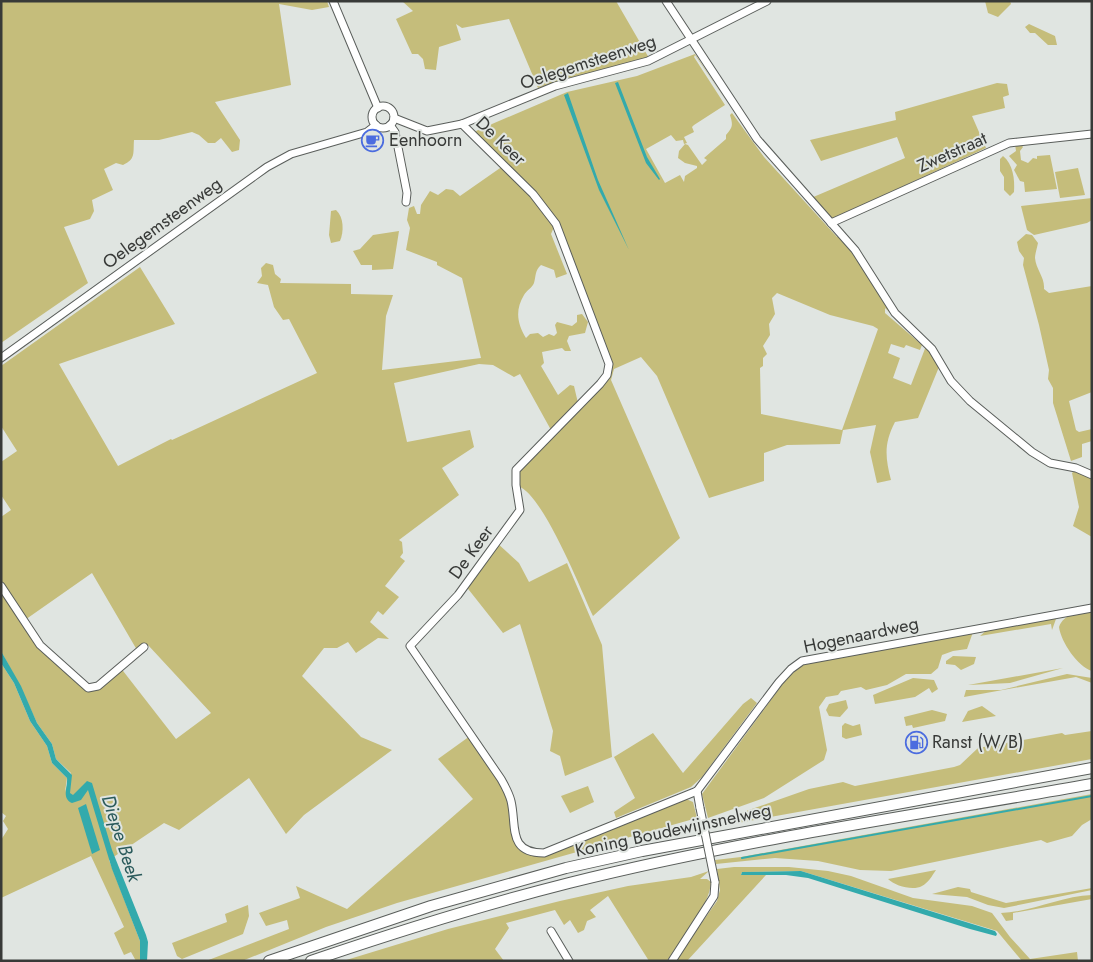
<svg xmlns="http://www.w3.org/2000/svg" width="1093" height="962" font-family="Jost,sans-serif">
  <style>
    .green { fill: #c5bd7b; fill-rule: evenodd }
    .water { fill: #33aaac }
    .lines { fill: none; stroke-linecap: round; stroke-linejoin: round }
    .stream { stroke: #33aaac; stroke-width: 2 }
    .minor-casing { stroke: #5a5e5b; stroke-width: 9 }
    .highway-casing { stroke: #5a5e5b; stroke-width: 12 }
    .minor { stroke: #fff; stroke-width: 7 }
    .highway { stroke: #fff; stroke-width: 10 }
    .minor-bridge-casing { stroke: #5a5e5b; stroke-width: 9; stroke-linecap: butt }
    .minor-bridge { stroke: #fff; stroke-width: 7 }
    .labels { text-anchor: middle; stroke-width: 4; stroke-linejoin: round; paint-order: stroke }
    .street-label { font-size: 18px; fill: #383a38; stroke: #e0e5e1 }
    .poi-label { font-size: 18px; fill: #383a38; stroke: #e0e5e1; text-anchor: start }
    .water-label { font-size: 19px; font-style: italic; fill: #2a5a5b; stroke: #e0e5e1 }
  </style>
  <rect width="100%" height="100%" fill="#e0e5e1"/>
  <g class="green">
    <path d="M1 1H327L329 7 312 10 279 4 291 85 215 102 240 140 239 150 232 152 221 138 215 143H208L199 135 192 132 159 140H134C133 153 136 159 123 165L116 163 104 169 113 190 92 200 94 211 90 219 64 227 88 283 1 343Z"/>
    <polygon points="402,1 616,1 649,58 569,78 538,88 509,19 462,28 456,24 461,40 439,47 436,70 425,69 423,59 418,54 412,54 396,19 413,11"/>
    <polygon points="985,1 1010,1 1011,4 998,17 988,13"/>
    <polygon points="1029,24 1055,36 1057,45 1048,45 1035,33 1030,33 1025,27"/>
    <path d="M695 54 729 105 695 55 694 57 725 105 694 125 692 127 694 132 684 137 687 143 684 144 683 140 676 141 671 135 646 149 665 183 680 175 684 182 685 176 697 168V166L685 163 678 158 679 151 685 144 688 145 702 165 707 160 704 158 726 139V135C733 127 733 125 730 115L732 113 764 157 837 237 842 236 883 301 901 323 885 308V313L922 345 920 350 906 345 904 348 891 344 888 353 900 358 893 378 911 385 926 346 939 367 918 418 895 422C884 443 885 457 891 480L877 483 870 452 876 425 843 430 840 444 787 445 764 453V481L709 498 657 376 641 357 614 369 611 380 680 538 593 616C581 590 543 494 518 486L517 473 611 370 554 227 551 234 567 274 556 278 554 270 541 265C535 270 536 276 534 283 532 288 527 290 524 295 515 310 517 323 526 338L530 334 538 333 543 337 549 334 554 336 557 333 555 325 557 322 572 326 577 322V315L582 314 588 322 585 333 569 336 567 341 571 351H565L562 348 542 352 544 363 541 366 558 395 570 385 574 386 578 403 551 430 520 374 514 377 493 365 479 364 394 383 407 442 470 430 474 447 442 468 459 495 399 540 402 542 403 553 400 557 405 561 385 586 399 597 383 615 378 611 370 622 389 639 378 638 356 653 348 642 337 648H324L302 676 361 737 392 750 304 815 286 834 249 778 179 830 164 823 109 860 140 941V961H136L131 952 124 955 114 933 124 927 91 856 1 898V840L8 829 3 821 6 816 1 812V663L14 683 30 721 47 746 52 763 67 778 65 792 71 773 56 759 52 744 37 723 20 686 1 651V517L11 510 1 495V462L17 451 1 426V366L140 267 175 324 59 364 118 466 171 439 172 440 317 373 289 319 283 320 274 307 268 285 257 283 262 276 261 268 266 263 273 265 275 274 281 279 280 283 351 284V294L393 295 386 316 382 370 481 358 462 278 437 265V262L406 250 410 228 407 220 409 208 414 206 417 214H420L421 205 430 191 438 195 446 189 453 190 460 196 503 166 473 133 478 130 567 92 637 76ZM777 293 830 315 873 326 878 329 842 430 761 414 760 368 763 366V358L767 354 763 346 770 335 769 324 775 314 772 298ZM92 573 137 650 148 645 211 713 176 739 120 667 94 690H86L22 622Z"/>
    <polygon points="997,83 1007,84 1009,95 1003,97 1005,108 972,116 986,148 832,219 811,198 905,158 897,137 821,161 810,140 896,120 895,112"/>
    <polygon points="1020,143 1023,147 1020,151 1021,160 1028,163 1033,158 1037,159 1037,156 1050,155 1057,189 1025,192 1024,182 1020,181 1014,170 1017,165 1009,156 1016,151 1015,144"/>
    <path d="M1003 156C1013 164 1015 179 1014 192L1010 196 1004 190V177L1000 171V159Z"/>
    <polygon points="1078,168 1085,195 1060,198 1055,172"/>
    <polygon points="1092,198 1092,220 1087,223 1034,235 1027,230 1021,206"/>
    <path d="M336 210C344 217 344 232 340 241L331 243 329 235 331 211Z"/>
    <polygon points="399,231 393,269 372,270 372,265 361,265 353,251 360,249 373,235"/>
    <path d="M1026 234 1032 235 1038 243C1037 248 1035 254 1035 258 1036 270 1045 277 1044 289L1049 293 1092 286V392L1069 401 1076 430 1079 432 1092 429V441L1082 444V457L1071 461 1053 403V388L1048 379 1049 370 1039 325 1023 265 1024 258 1019 251 1017 242Z"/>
    <polygon points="1074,471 1092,478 1092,537 1073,526 1079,507 1072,473"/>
    <polygon points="496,542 519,563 529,582 567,563 602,645 612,757 565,776 560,756 550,751 553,731 520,624 503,633 465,585"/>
    <path d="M1092 611V671C1078 667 1061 642 1059 627 1064 613 1079 613 1092 611Z"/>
    <polygon points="1053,617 1056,619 1052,630 1051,624 980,636 988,629"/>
    <polygon points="973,632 967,649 953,651 942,655 938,668 931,674 906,674 887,685 866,690 861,687 841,691 838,695 826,697 819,707 827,750 824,760 764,798 708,818 702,794 787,678 805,663"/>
    <polygon points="953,656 976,657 974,664 961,670 955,665 946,664 946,661"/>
    <polygon points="1063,668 1010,683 968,685"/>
    <polygon points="1067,674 1092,678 1092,683 1076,677 964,697 966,690 1001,690"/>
    <polygon points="913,678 934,680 938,689 932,693 929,688 915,697 875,704 873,695"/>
    <polygon points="751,698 757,703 702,777 691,787 616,818 614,812 635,798 614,757 653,733 683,773 743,704"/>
    <polygon points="846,700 848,708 840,717 829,716 826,710 829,704"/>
    <polygon points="982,706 996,716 962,722 968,711"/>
    <polygon points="932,710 947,714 945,721 913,728 912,725 906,726 904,717"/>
    <polygon points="845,723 853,726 860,724 862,735 846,739 842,737 842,726"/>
    <polygon points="1092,731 1092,759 710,828 709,824 809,789 843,782 855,786 954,767 960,765 978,748 1062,733 1065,735"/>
    <polygon points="470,736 500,782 509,803 516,846 528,855 544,856 686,799 693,802 697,818 397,903 326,927 242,961 206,961 289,929 287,920 266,926 259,913 300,898 296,886 347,909 473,799 438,759"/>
    <polygon points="588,786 594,802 570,813 561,796"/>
    <polygon points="1092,794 1092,819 1082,825 1072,836 1047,843 1041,840 891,871 860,870 818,861 775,858 716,864 715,860 741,857"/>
    <polygon points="734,867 789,867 828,871 851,876 913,898 972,906 992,913 1010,937 1030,959 1077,952 1078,961 1022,961 997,931 801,871 742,872 741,875 766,875 687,961 675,961 717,901 720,890 717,869"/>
    <path d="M936 870C932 876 928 883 922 886 913 891 895 886 888 879Z"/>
    <path d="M709 871 700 879H707L711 882C710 906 680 940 667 961H649L608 896 590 910 596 917 587 921 584 930 578 933 570 920 564 925 555 910 506 923 509 928 495 949 504 961H343L448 929 560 901 628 886 691 877Z"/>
    <polygon points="958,887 970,889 971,892 1006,903 1092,888 1092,890 1004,908 988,905 967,897 932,894"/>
    <path d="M1092 895V899L1013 913V920L1006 921 1001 913C1032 912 1061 896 1092 895Z"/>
    <polygon points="248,905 249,916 243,934 182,959 177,956 172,943 227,922 225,914"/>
  </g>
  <g class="water">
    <polygon points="618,82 647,157 660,179 659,180 646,163 615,83"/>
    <polygon points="568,93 598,180 629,250 599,190 564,95"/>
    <path d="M1 651 21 686 37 723 52 744 56 759 72 775 70 793 73 795 87 781 92 783 112 850 146 935 148 942 147 961H140V941L112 869 88 790 81 800 72 803C61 798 68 787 67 778L52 763 47 746 30 721 14 683 1 663Z"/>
    <polygon points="86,804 100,850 92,854 78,808"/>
    <polygon points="801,871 995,931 997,934 996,936 970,929 808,878 786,875 741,875 742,872"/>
  </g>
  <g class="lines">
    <polyline class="stream" points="742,858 1092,796"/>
    <defs>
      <g id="minor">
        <polyline points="333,1 378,108"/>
        <polyline points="666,1 757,139 855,250 895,313 932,349 951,381 970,401 1032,452 1050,463 1076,468 1092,475"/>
        <circle cx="383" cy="117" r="11"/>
        <polyline points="394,118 427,131 462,124 555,86 648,61 767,1"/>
        <path d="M462 124 533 194 556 224 609 364 607 375 600 384 516 470V485L520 510 458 595 410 646 501 779C505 786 509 793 511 801 517 826 507 853 544 853L697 791 779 682 791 669 802 661 1092 608"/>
        <polyline points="390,125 395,132 407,193 406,202"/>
        <polyline points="831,223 1009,143 1092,134"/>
        <polyline points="1,358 267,167 291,154 367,132 376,125"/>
        <polyline points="1,586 40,645 88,688 98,686 144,647"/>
        <polyline points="697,791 700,808"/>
        <polyline points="551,931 569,961"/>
        <polyline points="672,961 714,896 715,882"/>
      </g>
      <g id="highway">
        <polyline points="269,961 431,906 566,868 642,851 1092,768"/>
        <path d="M311 961C396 932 482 905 569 883 741 840 917 815 1092 784"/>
      </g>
    </defs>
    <use href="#minor" class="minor-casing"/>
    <use href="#highway" class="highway-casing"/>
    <use href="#minor" class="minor"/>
    <use href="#highway" class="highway"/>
    <defs>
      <polyline id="minor-bridge" points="700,808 715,882"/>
    </defs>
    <use href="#minor-bridge" class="minor-bridge-casing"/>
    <use href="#minor-bridge" class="minor-bridge"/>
  </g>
  <defs>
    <symbol id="cafe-ring" viewBox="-11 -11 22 22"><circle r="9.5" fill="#e0e5e1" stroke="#4b6cdf" stroke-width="1.5"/><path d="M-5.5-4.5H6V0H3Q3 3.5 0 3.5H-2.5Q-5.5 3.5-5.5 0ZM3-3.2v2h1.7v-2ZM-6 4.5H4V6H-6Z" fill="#4b6cdf"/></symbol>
    <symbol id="fuel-ring" viewBox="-11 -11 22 22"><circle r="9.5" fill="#e0e5e1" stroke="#4b6cdf" stroke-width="1.5"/><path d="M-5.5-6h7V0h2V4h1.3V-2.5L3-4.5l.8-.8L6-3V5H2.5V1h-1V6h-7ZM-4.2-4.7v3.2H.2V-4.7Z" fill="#4b6cdf"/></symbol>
  </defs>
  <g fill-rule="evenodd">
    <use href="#cafe-ring" x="360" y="128" width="25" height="25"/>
    <use href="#fuel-ring" x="904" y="730" width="25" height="25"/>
  </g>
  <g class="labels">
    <g class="street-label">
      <text transform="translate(588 62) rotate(-18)" y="6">Oelegemsteenweg</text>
      <text transform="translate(501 141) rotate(44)" y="6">De Keer</text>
      <text transform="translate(952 152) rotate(-24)" y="6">Zwetstraat</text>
      <text transform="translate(162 223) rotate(-36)" y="6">Oelegemsteenweg</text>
      <text transform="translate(471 552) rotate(-54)" y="6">De Keer</text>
      <text transform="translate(861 635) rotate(-12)" y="6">Hogenaardweg</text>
      <text transform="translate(673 830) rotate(-12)" y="6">Koning Boudewijnsnelweg</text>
    </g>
    <g class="poi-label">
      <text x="389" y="146">Eenhoorn</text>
      <text x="932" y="748">Ranst (W/B)</text>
    </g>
    <g class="water-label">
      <text transform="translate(122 838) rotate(72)" y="7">Diepe Beek</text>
    </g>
  </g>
  <rect width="1093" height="962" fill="none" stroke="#383a38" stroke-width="5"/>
</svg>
